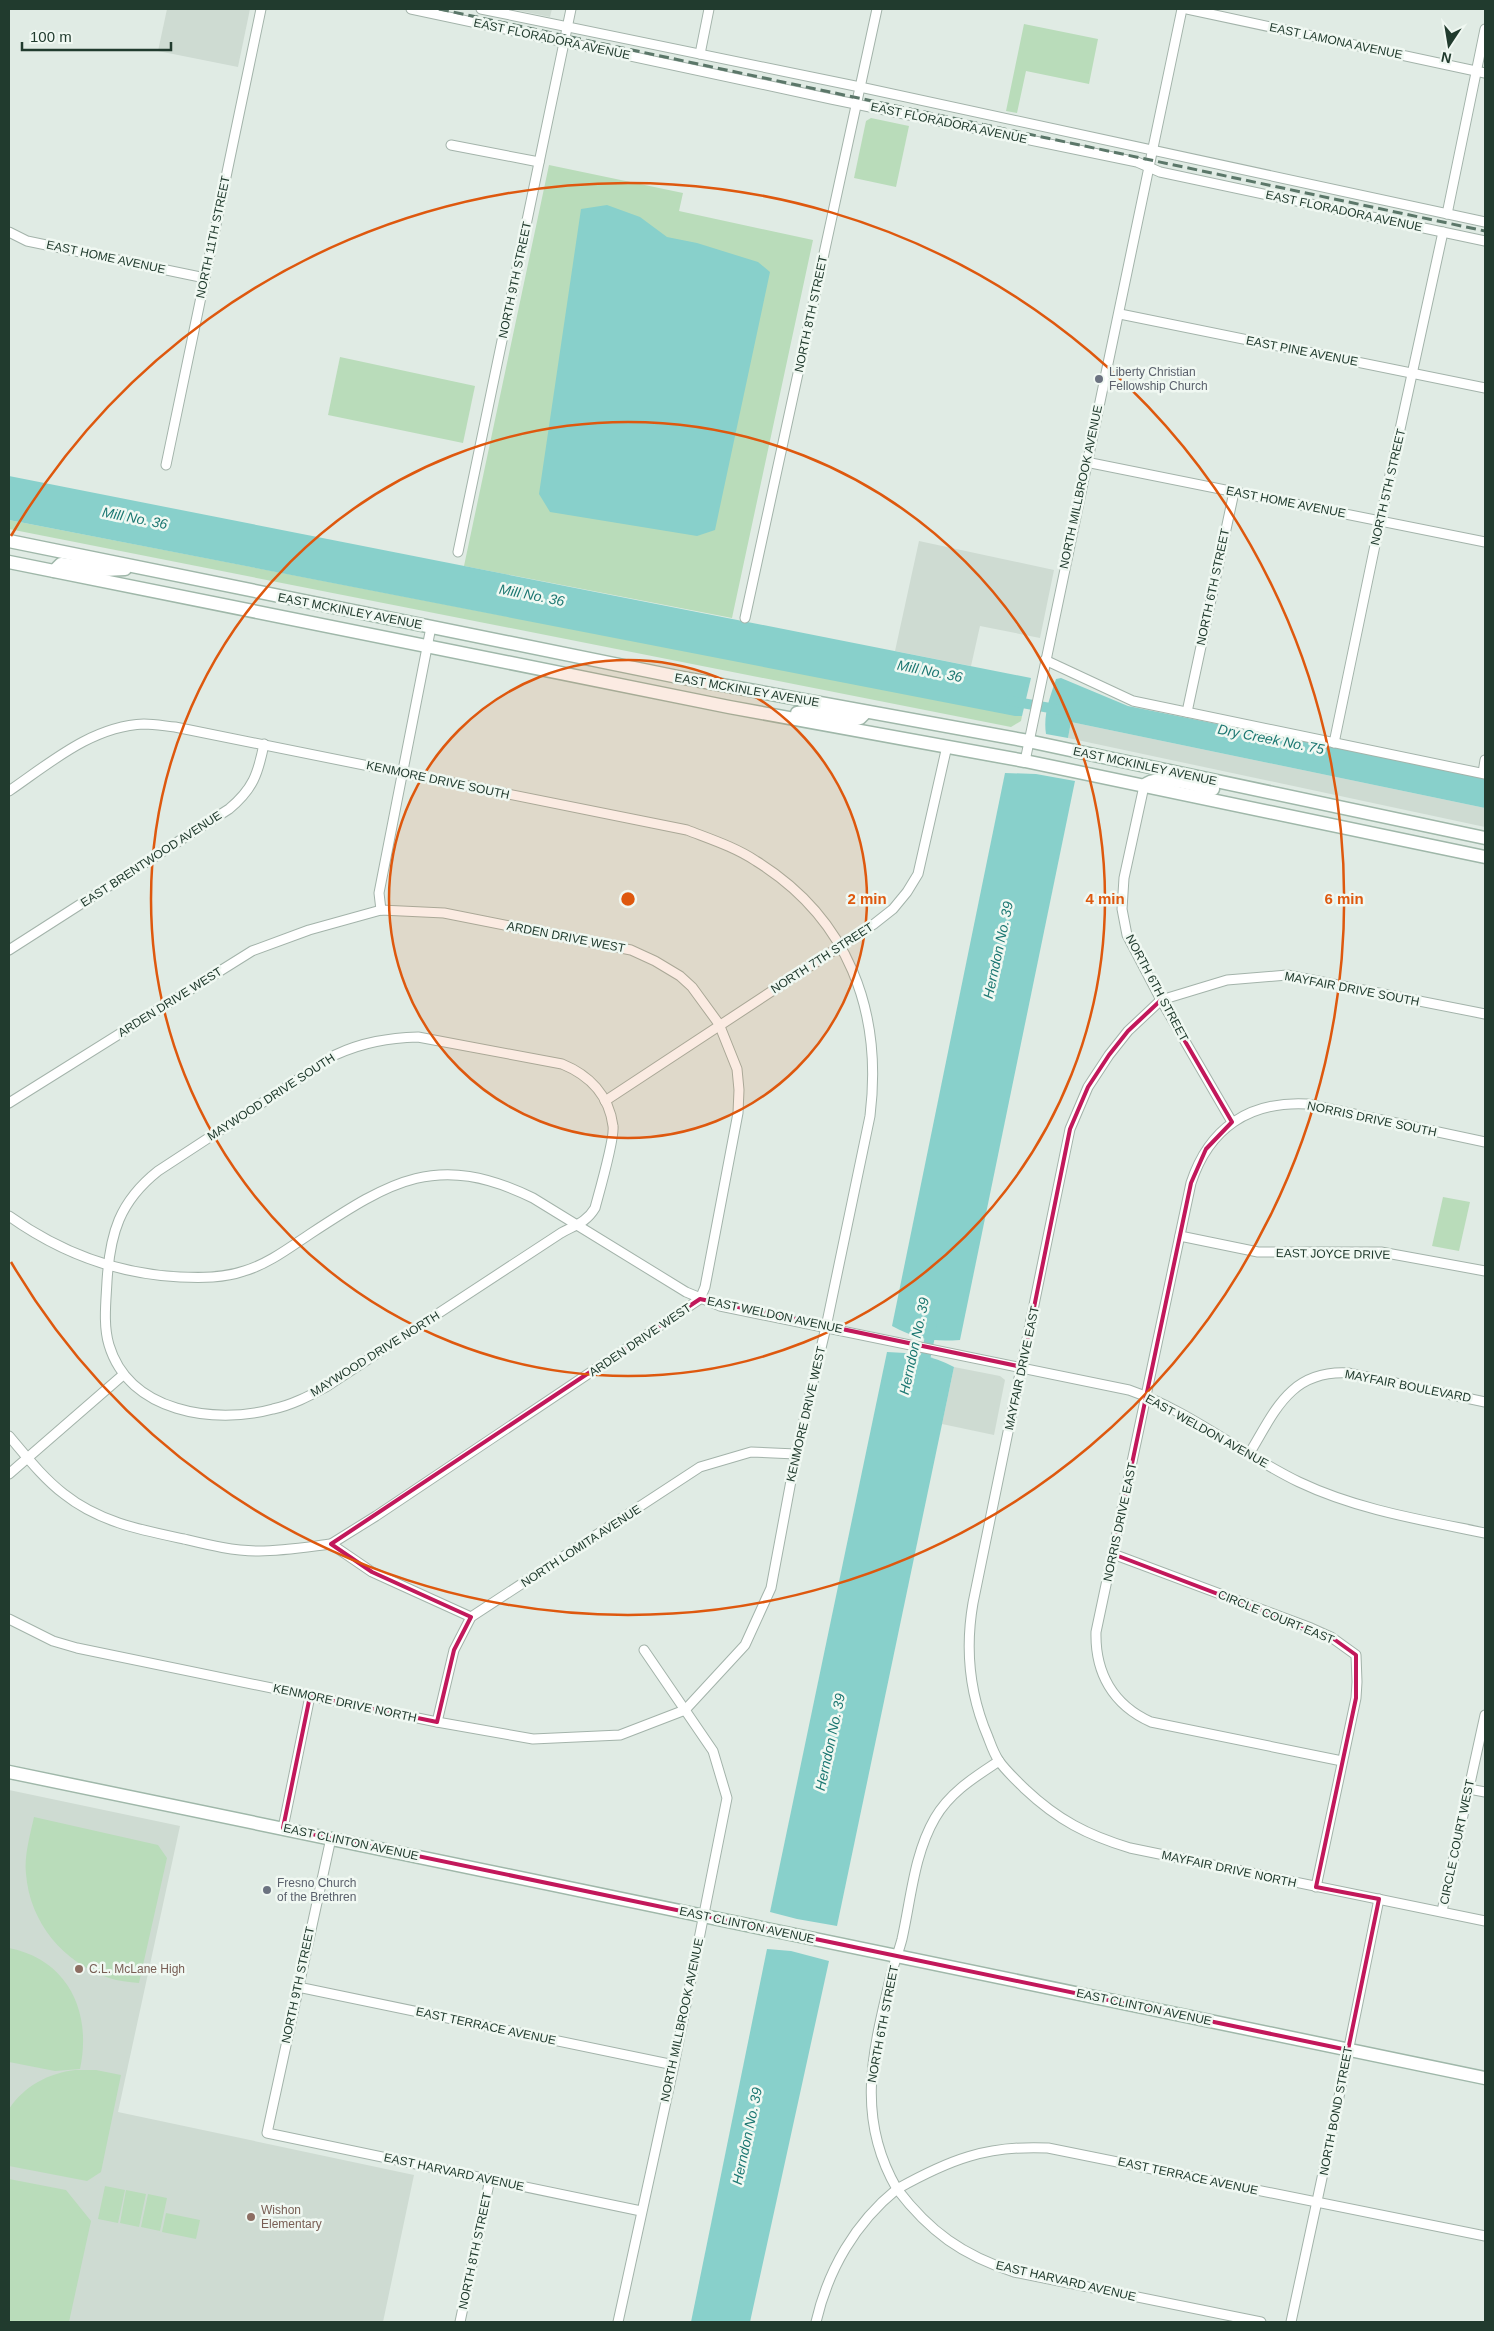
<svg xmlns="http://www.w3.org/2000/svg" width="1494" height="2331" font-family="Arial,sans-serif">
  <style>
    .built { fill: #cedbd2 }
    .green { fill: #b9dcba }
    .water { fill: #88d0cb }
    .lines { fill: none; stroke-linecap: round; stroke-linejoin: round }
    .canal { stroke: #88d0cb; stroke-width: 10 }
    .minor-casing { stroke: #a3b3aa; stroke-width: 11 }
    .secondary-casing { stroke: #9fb7a9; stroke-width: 15 }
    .minor { stroke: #fff; stroke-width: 9 }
    .secondary { stroke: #fff; stroke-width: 12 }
    .rail { stroke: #5b7769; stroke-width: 3; stroke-dasharray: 10 5; stroke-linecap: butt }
    .marked { fill: none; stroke: #c2185b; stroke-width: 4; stroke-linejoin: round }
    .ring { fill: none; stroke: #de580e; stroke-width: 2.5 }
    .worship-dot { fill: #6b7280; stroke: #f0f8f2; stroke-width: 2 }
    .education-dot { fill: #8d6e63; stroke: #f0f8f2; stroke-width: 2 }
    .labels { text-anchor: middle; stroke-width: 5; stroke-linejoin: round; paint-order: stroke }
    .street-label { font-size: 12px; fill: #213b2e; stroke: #f0f8f2 }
    .worship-label { font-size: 12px; fill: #5b616d; stroke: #f0f8f2; text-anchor: start }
    .education-label { font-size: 12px; fill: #785e54; stroke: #f0f8f2; text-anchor: start }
    .water-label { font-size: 14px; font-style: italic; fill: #1b7771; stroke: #f0f8f2 }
    .centre { fill: #de580e; stroke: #f0f8f2; stroke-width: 2.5 }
    .ring-label { font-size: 15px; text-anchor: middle; font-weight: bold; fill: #de580e; stroke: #f0f8f2; stroke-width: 5; stroke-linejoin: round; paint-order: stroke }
  </style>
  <rect width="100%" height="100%" fill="#e0ebe4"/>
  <g class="built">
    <polygon points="167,9 250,9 238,67 158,51"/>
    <polygon points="511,9 552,9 550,17"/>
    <polygon points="919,541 1054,570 1040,638 980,626 971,666 895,651"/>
    <polygon points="1071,722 1485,808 1485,827 1068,738"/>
    <polygon points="954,1367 1000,1376 1005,1380 994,1435 942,1424"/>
    <polygon points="9,1790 180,1826 118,2112 414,2175 383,2322 9,2322"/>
  </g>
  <g class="green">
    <polygon points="1024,24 1098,39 1089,84 1026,71 1017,113 1006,111"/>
    <polygon points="871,118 909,126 896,187 854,178 866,121"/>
    <polygon points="549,165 683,193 679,211 813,240 732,618 464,566"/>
    <polygon points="340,357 475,386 463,443 328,415"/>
    <polygon points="9,520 1022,716 1021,721 1011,727 9,529"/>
    <polygon points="1443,1197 1470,1202 1459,1251 1432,1246"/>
    <path d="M34 1817 158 1845 167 1858 139 1983C129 1982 118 1981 109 1978 63 1962 30 1923 26 1874 24 1856 30 1835 34 1817Z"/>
    <path d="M9 1948C69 1960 92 2013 80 2069L55 2071 9 2062Z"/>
    <path d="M75 2070H96L121 2075 101 2172 87 2181 9 2166V2109C24 2086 49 2073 75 2070Z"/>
    <polygon points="9,2179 66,2190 91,2221 69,2322 9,2322"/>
    <polygon points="105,2186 125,2190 118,2223 98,2219"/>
    <polygon points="126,2190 146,2194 139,2227 120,2223"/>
    <polygon points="148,2194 167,2198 160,2231 141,2227"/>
    <polygon points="166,2213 200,2220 196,2239 162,2232"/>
  </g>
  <g class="water">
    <polygon points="607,205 640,217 667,237 697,243 758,262 770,272 715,530 697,536 550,512 539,494 581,209"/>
    <polygon points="9,476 1031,678 1022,716 1015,716 9,520"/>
    <path d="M1061 678 1128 706 1485 778V808L1071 722 1068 738 1046 734C1043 715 1050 697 1056 679Z"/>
    <path d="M1005 773 1036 774 1075 781 960 1340C931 1342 917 1339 892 1326Z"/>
    <path d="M887 1352C912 1353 932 1355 954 1367L837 1926 797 1919 770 1912Z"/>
    <polygon points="767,1949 791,1951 829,1961 750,2322 691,2322"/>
  </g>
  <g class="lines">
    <g class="canal">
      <polyline points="1011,701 1061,710"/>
      <polyline points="923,1369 932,1327"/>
    </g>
    <defs>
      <g id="minor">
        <polyline points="411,9 831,99 1137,162 1160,172 1485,241"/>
        <polyline points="481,9 860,87 1485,222"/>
        <polyline points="1187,9 1485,73"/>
        <polyline points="700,54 709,9"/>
        <polyline points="451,145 539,162"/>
        <polyline points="1447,214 1485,29"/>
        <polyline points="9,232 27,241 205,278"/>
        <polyline points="1120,314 1485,388"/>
        <polyline points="1086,462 1485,542"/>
        <polyline points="166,465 261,9"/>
        <polyline points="458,552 571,9"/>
        <polyline points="745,618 877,9"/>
        <polyline points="1045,660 1133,701 1485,774"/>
        <polyline points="1187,712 1234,492"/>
        <polyline points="1334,743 1380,521 1443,232"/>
        <polyline points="1025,761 1182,9"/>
        <polyline points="1483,773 1485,760"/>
        <polyline points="1144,786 1124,878 1122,909 1127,935 1161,1000 1232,1122"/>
        <path d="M9 791C50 763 92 726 144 724 154 724 165 726 175 727L687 830C710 839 735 847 756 861 848 918 883 1011 870 1116L826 1327 796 1454 771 1588 745 1645 685 1710 620 1735 533 1739 437 1722 77 1648 53 1641 9 1619"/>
        <polyline points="381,910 379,893 431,627"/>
        <path d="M9 950 229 809C253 789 258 774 264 744"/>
        <path d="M1485 1014 1287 975 1227 980 1161 1000 1128 1031 1109 1055 1088 1087 1070 1129 973 1603C965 1649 969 1693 988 1737 991 1745 994 1754 999 1761 1006 1771 1016 1780 1025 1789 1058 1820 1087 1835 1130 1848L1485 1921"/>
        <path d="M418 1037 562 1064C589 1075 609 1095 613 1126 615 1138 599 1193 595 1208 586 1223 575 1225 561 1233L326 1387C309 1396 292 1405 273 1409 214 1425 129 1412 109 1345 103 1325 106 1302 107 1281 110 1234 119 1202 158 1171L335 1055C363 1042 389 1038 418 1037Z"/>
        <polyline points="605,1101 874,924 893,909 907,892 918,874 947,746"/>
        <polyline points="9,1103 252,951 309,930 381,910 444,913 631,950 655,961 680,976 692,987 719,1024 737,1069 739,1090 738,1113 705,1287 700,1299 376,1516 331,1544"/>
        <path d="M9 1216C61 1253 116 1274 180 1277 202 1278 224 1278 244 1271 268 1264 289 1248 310 1234 391 1181 437 1151 533 1198L686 1292 720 1306 1129 1390C1190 1411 1241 1454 1299 1482 1358 1510 1422 1520 1485 1533"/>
        <polyline points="1180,1236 1258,1252 1381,1252 1485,1271"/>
        <path d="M9 1436C26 1456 43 1478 64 1494 99 1522 141 1530 184 1539 209 1545 233 1551 259 1551 283 1551 307 1547 331 1544L372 1572 471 1617"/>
        <path d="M1249 1454C1275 1411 1290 1370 1348 1373L1485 1402"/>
        <polyline points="9,1474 123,1375"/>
        <polyline points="1113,1554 1311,1628 1331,1637 1356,1655 1357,1682 1356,1698 1316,1887"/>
        <polyline points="437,1722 454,1650 471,1617 700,1467 751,1452 796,1454"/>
        <path d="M1342 1761 1151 1722C1113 1705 1095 1673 1096 1632L1191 1183C1209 1128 1249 1101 1307 1104L1485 1142"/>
        <polyline points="1469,1789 1485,1792"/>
        <polyline points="283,1828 310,1696"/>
        <polyline points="331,1838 267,2133 641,2211"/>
        <polyline points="1442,1911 1485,1715"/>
        <polyline points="298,1987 674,2065"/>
        <polyline points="460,2322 490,2179"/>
        <polyline points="618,2322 674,2065 727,1798 713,1751 644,1650"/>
        <path d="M816 2322C828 2270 855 2223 897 2189 855 2117 873 2051 891 1975 894 1963 899 1951 902 1939 911 1899 914 1854 935 1818 950 1792 975 1777 999 1761"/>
        <path d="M1261 2322 1014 2272C962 2255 930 2232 897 2189 949 2160 986 2145 1048 2148L1485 2236"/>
        <polyline points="1291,2322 1331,2136 1379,1899"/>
      </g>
      <g id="secondary">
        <polyline points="9,541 678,677 1028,741 1485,838"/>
        <polyline points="9,562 729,707 1025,761 1485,857"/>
        <polyline points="54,571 61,564 103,570 125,569"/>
        <polyline points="797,713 806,712 853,720 860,718 866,712"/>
        <path d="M1144 786C1156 772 1196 786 1213 789"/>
        <polyline points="9,1772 1485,2078"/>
      </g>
    </defs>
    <use href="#minor" class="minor-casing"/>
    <use href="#secondary" class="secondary-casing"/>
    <use href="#minor" class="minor"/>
    <use href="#secondary" class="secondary"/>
    <polyline class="rail" points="439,9 1485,231"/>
  </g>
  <path class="marked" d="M1161 1000 1232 1122 1206 1149 1191 1183 1113 1554 1331 1637 1356 1655V1698L1316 1887 1379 1899 1348 2050 283 1828 310 1696 437 1722 454 1650 471 1617 372 1572 331 1544 700 1299 1022 1367 1070 1129 1088 1087 1109 1055 1128 1031Z"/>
  <circle cx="628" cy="899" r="239" fill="#de580e" fill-opacity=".12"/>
  <g class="ring">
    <circle cx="628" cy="899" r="239"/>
    <circle cx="628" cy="899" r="477"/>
    <path d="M11 536A716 716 0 1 1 11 1262"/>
  </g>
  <g class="worship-dot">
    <circle cx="1099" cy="379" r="5"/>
    <circle cx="267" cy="1890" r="5"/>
  </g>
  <g class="education-dot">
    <circle cx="79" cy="1969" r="5"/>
    <circle cx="251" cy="2217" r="5"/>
  </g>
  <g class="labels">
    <g class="street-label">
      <text transform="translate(552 39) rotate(12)" y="4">EAST FLORADORA AVENUE</text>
      <text transform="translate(1336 41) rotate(12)" y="4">EAST LAMONA AVENUE</text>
      <text transform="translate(949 123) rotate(12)" y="4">EAST FLORADORA AVENUE</text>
      <text transform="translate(1344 211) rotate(12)" y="4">EAST FLORADORA AVENUE</text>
      <text transform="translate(213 237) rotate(-78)" y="4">NORTH 11TH STREET</text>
      <text transform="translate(106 257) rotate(12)" y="4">EAST HOME AVENUE</text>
      <text transform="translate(515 280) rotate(-78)" y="4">NORTH 9TH STREET</text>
      <text transform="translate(811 314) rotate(-78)" y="4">NORTH 8TH STREET</text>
      <text transform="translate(1302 351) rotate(11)" y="4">EAST PINE AVENUE</text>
      <text transform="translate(1081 487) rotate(-78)" y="4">NORTH MILLBROOK AVENUE</text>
      <text transform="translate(1388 487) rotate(-77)" y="4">NORTH 5TH STREET</text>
      <text transform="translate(1286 502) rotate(11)" y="4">EAST HOME AVENUE</text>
      <text transform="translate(1213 587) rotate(-78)" y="4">NORTH 6TH STREET</text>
      <text transform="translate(350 611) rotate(11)" y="4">EAST MCKINLEY AVENUE</text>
      <text transform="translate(747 690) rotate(10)" y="4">EAST MCKINLEY AVENUE</text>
      <text transform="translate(1145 766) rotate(12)" y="4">EAST MCKINLEY AVENUE</text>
      <text transform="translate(438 780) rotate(12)" y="4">KENMORE DRIVE SOUTH</text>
      <text transform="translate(151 859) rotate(-33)" y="4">EAST BRENTWOOD AVENUE</text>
      <text transform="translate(566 937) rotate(11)" y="4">ARDEN DRIVE WEST</text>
      <text transform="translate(822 958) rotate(-33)" y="4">NORTH 7TH STREET</text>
      <text transform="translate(1157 988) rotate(62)" y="4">NORTH 6TH STREET</text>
      <text transform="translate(1352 989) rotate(11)" y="4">MAYFAIR DRIVE SOUTH</text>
      <text transform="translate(170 1002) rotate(-32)" y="4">ARDEN DRIVE WEST</text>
      <text transform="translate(271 1097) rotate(-33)" y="4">MAYWOOD DRIVE SOUTH</text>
      <text transform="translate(1372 1119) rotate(12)" y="4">NORRIS DRIVE SOUTH</text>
      <text transform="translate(1333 1254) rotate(1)" y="4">EAST JOYCE DRIVE</text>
      <text transform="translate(775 1315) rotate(12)" y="4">EAST WELDON AVENUE</text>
      <text transform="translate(640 1340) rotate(-34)" y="4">ARDEN DRIVE WEST</text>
      <text transform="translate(375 1354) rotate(-32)" y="4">MAYWOOD DRIVE NORTH</text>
      <text transform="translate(1022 1368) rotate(-78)" y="4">MAYFAIR DRIVE EAST</text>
      <text transform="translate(1408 1386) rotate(11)" y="4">MAYFAIR BOULEVARD</text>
      <text transform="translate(806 1414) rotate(-77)" y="4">KENMORE DRIVE WEST</text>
      <text transform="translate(1207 1431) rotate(29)" y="4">EAST WELDON AVENUE</text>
      <text transform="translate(1120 1522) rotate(-78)" y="4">NORRIS DRIVE EAST</text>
      <text transform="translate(581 1546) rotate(-33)" y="4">NORTH LOMITA AVENUE</text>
      <text transform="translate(1276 1617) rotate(22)" y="4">CIRCLE COURT EAST</text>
      <text transform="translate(345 1703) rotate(12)" y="4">KENMORE DRIVE NORTH</text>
      <text transform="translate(351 1842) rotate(12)" y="4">EAST CLINTON AVENUE</text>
      <text transform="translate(1457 1842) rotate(-78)" y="4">CIRCLE COURT WEST</text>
      <text transform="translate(1229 1869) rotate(12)" y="4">MAYFAIR DRIVE NORTH</text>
      <text transform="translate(747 1925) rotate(12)" y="4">EAST CLINTON AVENUE</text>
      <text transform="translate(298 1985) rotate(-78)" y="4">NORTH 9TH STREET</text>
      <text transform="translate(1144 2007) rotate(12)" y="4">EAST CLINTON AVENUE</text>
      <text transform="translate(682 2020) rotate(-78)" y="4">NORTH MILLBROOK AVENUE</text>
      <text transform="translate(883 2024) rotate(-79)" y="4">NORTH 6TH STREET</text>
      <text transform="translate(486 2026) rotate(12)" y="4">EAST TERRACE AVENUE</text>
      <text transform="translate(1336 2111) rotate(-79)" y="4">NORTH BOND STREET</text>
      <text transform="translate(454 2172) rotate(12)" y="4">EAST HARVARD AVENUE</text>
      <text transform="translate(1188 2176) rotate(12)" y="4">EAST TERRACE AVENUE</text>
      <text transform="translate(475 2251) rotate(-78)" y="4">NORTH 8TH STREET</text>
      <text transform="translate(1066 2281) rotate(13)" y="4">EAST HARVARD AVENUE</text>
    </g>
    <g class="worship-label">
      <text x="1109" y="376">Liberty Christian<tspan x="1109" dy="14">Fellowship Church</tspan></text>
      <text x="277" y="1887">Fresno Church<tspan x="277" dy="14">of the Brethren</tspan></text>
    </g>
    <g class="education-label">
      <text x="89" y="1973">C.L. McLane High</text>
      <text x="261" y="2214">Wishon<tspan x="261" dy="14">Elementary</tspan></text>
    </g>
    <g class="water-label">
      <text transform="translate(135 518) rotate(11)" y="5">Mill No. 36</text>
      <text transform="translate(532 595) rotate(11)" y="5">Mill No. 36</text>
      <text transform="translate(930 671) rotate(11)" y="5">Mill No. 36</text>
      <text transform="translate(1271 739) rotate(11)" y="5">Dry Creek No. 75</text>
      <text transform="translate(998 950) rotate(-78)" y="5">Herndon No. 39</text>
      <text transform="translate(914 1346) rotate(-78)" y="5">Herndon No. 39</text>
      <text transform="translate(830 1742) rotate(-78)" y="5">Herndon No. 39</text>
      <text transform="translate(747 2136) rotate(-78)" y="5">Herndon No. 39</text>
    </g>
  </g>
  <circle cx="628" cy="899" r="8" class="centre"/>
  <g class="ring-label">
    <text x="867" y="904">2 min</text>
    <text x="1105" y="904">4 min</text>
    <text x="1344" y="904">6 min</text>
  </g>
  <rect width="1494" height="2331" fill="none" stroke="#213b2e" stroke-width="20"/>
  <g transform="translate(1449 45) rotate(192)" stroke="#f0f8f2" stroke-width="4" paint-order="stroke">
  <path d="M0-4L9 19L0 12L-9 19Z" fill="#213b2e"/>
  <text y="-8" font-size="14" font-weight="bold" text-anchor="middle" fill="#213b2e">N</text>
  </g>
  <path d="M22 42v8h149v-8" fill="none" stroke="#213b2e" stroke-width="2.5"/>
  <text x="30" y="42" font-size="15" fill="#213b2e" stroke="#f0f8f2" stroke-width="4" paint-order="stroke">100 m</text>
</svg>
